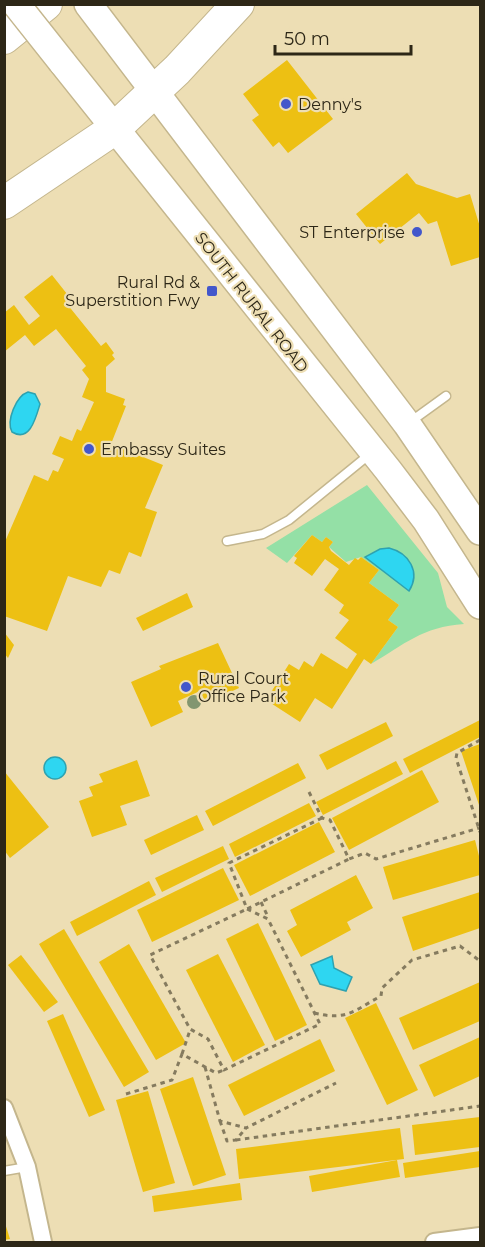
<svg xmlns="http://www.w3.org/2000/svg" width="485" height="1247" font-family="Montserrat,sans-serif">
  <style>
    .green { fill: #94e0a6 }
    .water { fill: #2ed6f1; stroke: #2ea2b0; stroke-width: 1.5 }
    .building { fill: #edc013 }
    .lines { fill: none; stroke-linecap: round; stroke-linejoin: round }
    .lane-casing { stroke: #c4b68d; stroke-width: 11 }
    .street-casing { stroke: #c4b68d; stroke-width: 20 }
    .primary-casing { stroke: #c4b68d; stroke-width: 30 }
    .highway-casing { stroke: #c4b68d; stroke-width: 34 }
    .path { stroke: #857b5f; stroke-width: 3; stroke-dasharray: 4.5 4.5; stroke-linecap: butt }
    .lane { stroke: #fff; stroke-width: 8 }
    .street { stroke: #fff; stroke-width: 16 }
    .primary { stroke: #fff; stroke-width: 27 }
    .highway { stroke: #fff; stroke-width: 32 }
    .primary-bridge-casing { stroke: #c4b68d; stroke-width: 30; stroke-linecap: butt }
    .primary-bridge { stroke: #fff; stroke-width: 27 }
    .tree { fill: #829670 }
    .poi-dot { fill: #4357cb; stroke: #eddeb4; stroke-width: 2 }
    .labels { text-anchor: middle; stroke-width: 4.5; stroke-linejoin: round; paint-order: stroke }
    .poi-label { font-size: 16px; fill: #2d2717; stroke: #eddeb4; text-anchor: start }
    .street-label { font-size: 16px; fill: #2d2717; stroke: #eddeb4 }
  </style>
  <rect width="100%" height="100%" fill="#eddeb4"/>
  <path class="green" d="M367 485 438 573 447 607 464 624C422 627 405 644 371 664L398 627 388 620 399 605 369 583 379 570 361 557 346 562 329 547 333 542 326 537 322 542 312 535 287 563 266 548Z"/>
  <g class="water">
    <path d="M28 392 35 394 40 404C36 417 30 443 12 432 6 421 16 396 28 392Z"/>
    <path d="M389 548C409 553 421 572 409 591L365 557 380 549Z"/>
    <circle cx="55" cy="768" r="11"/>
    <polygon points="332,956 334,968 352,977 346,991 320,984 311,965"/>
  </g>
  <g class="building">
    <polygon points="287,60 333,119 288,153 279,142 273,147 252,120 259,115 243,94"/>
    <polygon points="407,173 416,184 457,198 470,194 480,227 480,257 451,266 437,221 428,224 419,213 380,244 356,214"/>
    <polygon points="52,275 71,299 67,304 101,346 106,342 114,353 112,355 115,359 106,367 106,392 125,399 123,405 126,406 111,444 163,465 145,508 157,512 141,557 129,552 120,574 109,570 101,587 68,576 47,631 4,616 4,544 34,475 48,481 53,470 58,472 64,459 52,454 60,436 72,441 77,429 81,431 94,402 82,397 89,379 82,370 86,366 56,329 34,346 25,335 4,352 4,313 14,305 29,325 40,316 24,297"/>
    <polygon points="312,535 322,542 326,537 333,542 329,547 331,551 349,565 355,558 358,560 361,557 379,570 369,583 399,605 388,620 398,627 371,664 364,659 332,709 315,698 300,722 266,700 289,664 299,670 304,661 313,667 321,653 347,669 357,654 335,638 349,620 339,613 344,605 324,590 339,569 325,559 312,576 294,563 297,558 294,556"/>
    <polygon points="187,593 193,607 143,631 136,618"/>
    <polygon points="4,632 14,645 8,658 4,653"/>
    <polygon points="218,643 239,688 206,703 200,691 178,701 183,712 151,727 131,682 161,669 159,666"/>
    <polygon points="480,720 480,737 410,773 403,759"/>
    <polygon points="386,722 393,736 327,770 319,755"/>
    <polygon points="480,744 480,808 461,751"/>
    <polygon points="137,760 150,796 120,806 127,825 92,837 79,801 93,796 89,787 103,782 99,774"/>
    <polygon points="396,761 403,774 323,815 316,802"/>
    <polygon points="298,763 306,778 213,826 205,811"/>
    <polygon points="422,770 439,802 349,850 332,818"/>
    <polygon points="4,771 49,827 10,858 4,850"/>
    <polygon points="309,803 316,816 235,857 229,844"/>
    <polygon points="197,815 204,830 151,855 144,840"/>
    <polygon points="319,822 335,852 250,896 234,865"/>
    <polygon points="475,840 480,860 480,875 393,900 383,867"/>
    <polygon points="223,846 229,859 162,892 155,878"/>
    <polygon points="223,868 239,900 152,942 137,910"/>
    <polygon points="356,875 373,908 347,922 351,930 301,957 287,931 297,925 290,910"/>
    <polygon points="149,881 156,895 77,936 70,922"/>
    <polygon points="480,892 480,928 413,951 402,917"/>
    <polygon points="258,923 307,1025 275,1041 226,939"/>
    <polygon points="64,929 149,1072 124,1087 39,944"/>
    <polygon points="129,944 186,1043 156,1060 99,962"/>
    <polygon points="218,954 265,1045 233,1062 186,970"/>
    <polygon points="21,955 58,1002 44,1012 8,965"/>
    <polygon points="480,982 480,1021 413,1050 399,1018"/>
    <polygon points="376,1003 418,1090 387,1105 345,1018"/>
    <polygon points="63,1014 105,1110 89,1117 47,1021"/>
    <polygon points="480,1037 480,1076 434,1097 419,1065"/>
    <polygon points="320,1039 335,1071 244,1116 228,1085"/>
    <polygon points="193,1077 226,1175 193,1186 160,1089"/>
    <polygon points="148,1091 175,1183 143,1192 116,1100"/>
    <polygon points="480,1117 480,1147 415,1155 412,1125"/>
    <polygon points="400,1128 404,1159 239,1179 236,1149"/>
    <polygon points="480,1151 480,1167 405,1178 403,1163"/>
    <polygon points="397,1160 400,1177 312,1192 309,1176"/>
    <polygon points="240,1183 242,1200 154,1212 152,1196"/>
    <polygon points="4,1220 10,1239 4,1240"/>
  </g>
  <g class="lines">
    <defs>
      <g id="lane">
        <polyline points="410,422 446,396"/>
        <polyline points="227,541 263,534 289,520 370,454"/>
        <polyline points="4,1171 27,1167"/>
      </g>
      <g id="street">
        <polyline points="4,1108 27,1167 43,1242"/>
        <polyline points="434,1242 480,1236"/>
      </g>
      <g id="primary">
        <polyline points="88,4 407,424 480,531"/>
        <polyline points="62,62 388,470 426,520 480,605"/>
      </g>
      <g id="highway">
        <polyline points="4,38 46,4"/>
        <polyline points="4,203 114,129 177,70 238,4"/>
      </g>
    </defs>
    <use href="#lane" class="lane-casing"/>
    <use href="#street" class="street-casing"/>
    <use href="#primary" class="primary-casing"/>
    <use href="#highway" class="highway-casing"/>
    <g class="path">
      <polyline points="480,740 457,753 456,758 480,832"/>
      <polyline points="309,792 322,818 330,820 349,859 365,853 376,859 479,828"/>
      <polyline points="322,818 229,863 247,909 349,859"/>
      <polyline points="261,902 268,917"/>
      <polygon points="247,909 268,919 320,1024 224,1070 208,1039 190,1029 150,955"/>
      <path d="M314 1013C347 1021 353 1011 381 996L382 988 412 960 460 946 480 961"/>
      <polyline points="182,1054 190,1030"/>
      <polyline points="205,1067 220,1121 246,1128 336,1083"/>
      <polyline points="126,1094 172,1080 182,1054 216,1073 224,1070"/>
      <polyline points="220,1121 227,1141 236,1140 246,1128"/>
      <polyline points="236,1140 480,1106"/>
    </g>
    <use href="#lane" class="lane"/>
    <use href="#street" class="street"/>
    <use href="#primary" class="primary"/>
    <use href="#highway" class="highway"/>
    <defs>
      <polyline id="primary-bridge" points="16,4 62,62"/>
    </defs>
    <use href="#primary-bridge" class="primary-bridge-casing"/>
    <use href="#primary-bridge" class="primary-bridge"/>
  </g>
  <circle class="tree" cx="194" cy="702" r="7"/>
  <g class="poi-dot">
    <circle cx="286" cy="104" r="6"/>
    <circle cx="417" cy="232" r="6"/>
    <rect x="206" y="285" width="12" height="12" rx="3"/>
    <circle cx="89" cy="449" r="6"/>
    <circle cx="186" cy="687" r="6"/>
  </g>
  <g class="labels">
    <g class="poi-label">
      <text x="298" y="110">Denny's</text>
      <text x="405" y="238" text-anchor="end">ST Enterprise</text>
      <text x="200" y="288" text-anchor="end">Rural Rd &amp;<tspan x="200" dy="18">Superstition Fwy</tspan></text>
      <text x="101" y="455">Embassy Suites</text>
      <text x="198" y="684">Rural Court<tspan x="198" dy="18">Office Park</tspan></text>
    </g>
    <g class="street-label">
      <text transform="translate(252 302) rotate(52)" y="6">SOUTH RURAL ROAD</text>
    </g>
  </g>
  <rect width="485" height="1247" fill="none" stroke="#2d2717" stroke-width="12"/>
  <path d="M275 45v9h136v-9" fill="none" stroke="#2d2717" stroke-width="3"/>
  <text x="284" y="45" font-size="18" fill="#2d2717" stroke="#eddeb4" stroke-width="4.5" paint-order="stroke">50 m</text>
</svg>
